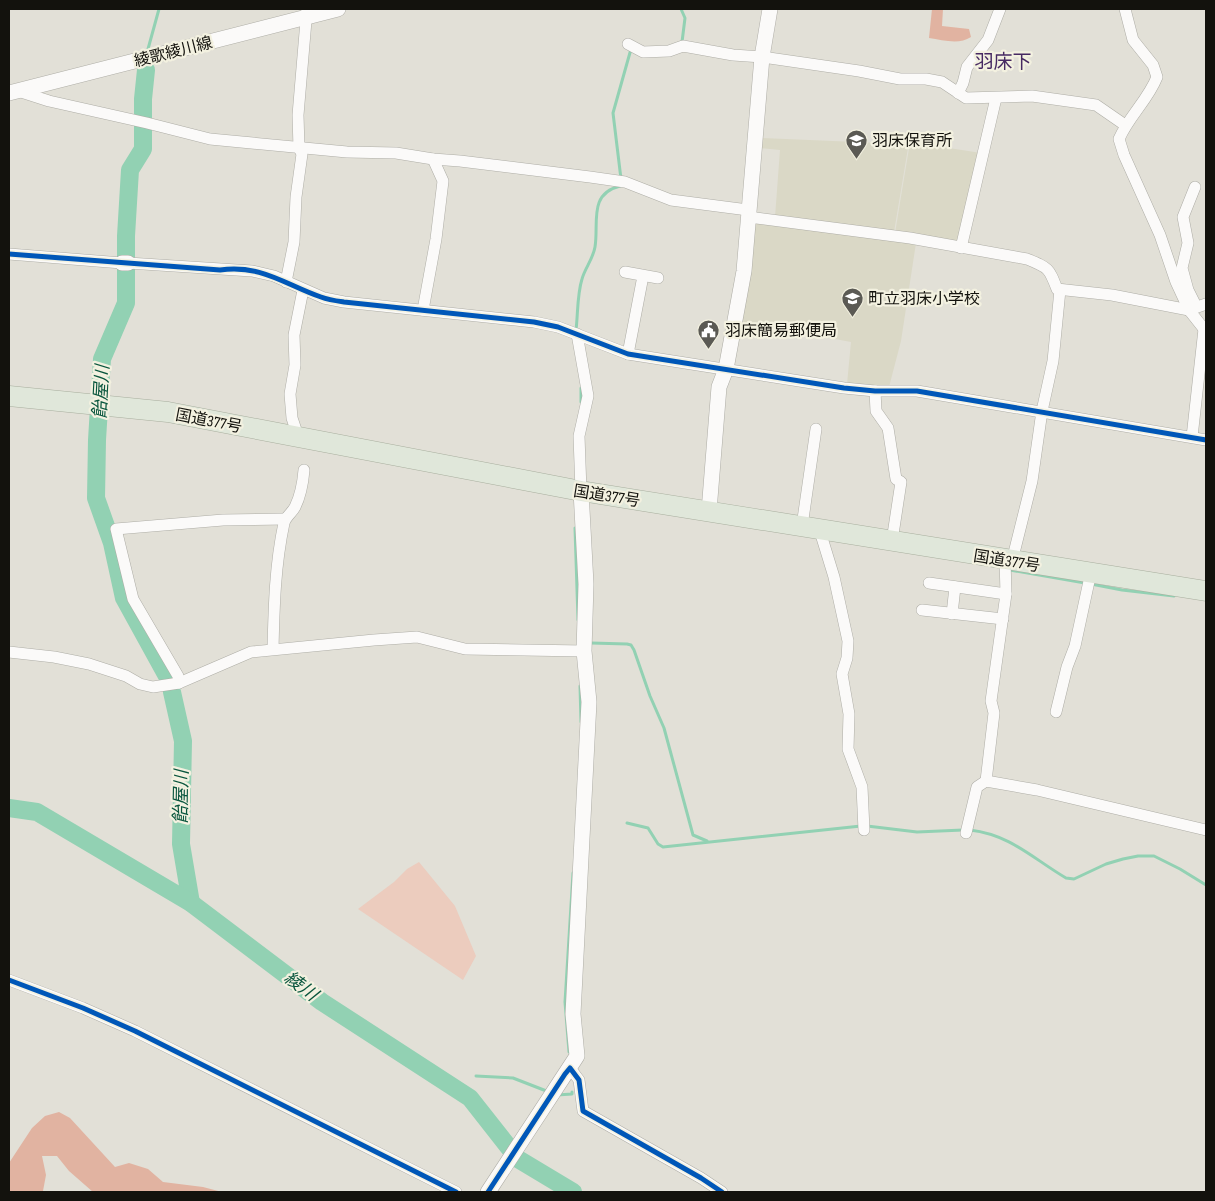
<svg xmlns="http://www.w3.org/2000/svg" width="1215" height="1201" font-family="'Sofia Sans Condensed','Noto Sans JP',sans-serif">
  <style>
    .built { fill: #dad8c6 }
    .green { fill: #ecccbe }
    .forest { fill: #e1b3a1 }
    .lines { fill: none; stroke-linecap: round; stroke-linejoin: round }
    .stream { stroke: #92d1b3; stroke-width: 3 }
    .river { stroke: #92d1b3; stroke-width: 18 }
    .street-casing { stroke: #aeada6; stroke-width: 12 }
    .secondary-casing { stroke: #aeada6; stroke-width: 16 }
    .highway-casing { stroke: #a8ae9e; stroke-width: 21 }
    .street { stroke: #fbfaf9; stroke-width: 11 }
    .secondary { stroke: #fbfaf9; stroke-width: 15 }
    .highway { stroke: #e0e7da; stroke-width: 20 }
    .cycleway-casing { stroke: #f3f1e0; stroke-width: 8 }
    .cycleway { stroke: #0057b8; stroke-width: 5 }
    .labels { text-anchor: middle; stroke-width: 4.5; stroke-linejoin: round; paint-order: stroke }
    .street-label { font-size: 16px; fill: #13120d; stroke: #f3f1e0 }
    .poi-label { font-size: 16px; fill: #13120d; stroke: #f3f1e0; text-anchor: start }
    .water-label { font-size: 18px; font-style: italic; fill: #09563d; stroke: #f3f1e0 }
    .quarter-label { font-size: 19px; fill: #462962; stroke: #f3f1e0 }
  </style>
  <rect width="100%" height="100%" fill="#e2e0d7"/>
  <g class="built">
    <polygon points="760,138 904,144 909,142 894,232 775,217 780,150 760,148"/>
    <polygon points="910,142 981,153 960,243 895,233"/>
    <polygon points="753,221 916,243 901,341 889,387 847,384 851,342 739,321"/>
  </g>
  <polygon class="green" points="419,862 455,906 476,956 463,980 358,909 394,882 407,869"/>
  <g class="forest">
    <path d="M932 9H943L942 26 969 29 971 37C959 45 943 40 929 38Z"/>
    <polygon points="59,1112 70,1118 115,1167 129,1163 148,1169 163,1182 203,1187 222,1192 93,1192 69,1171 57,1156 42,1156 46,1175 43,1191 9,1192 9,1163 32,1128 45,1116"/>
  </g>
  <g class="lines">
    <g class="stream">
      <polyline points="680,44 682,42 685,18 681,9"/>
      <polyline points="148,49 159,9"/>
      <polyline points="621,179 613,113 631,49"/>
      <path d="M576 330C578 314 577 295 582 279 585 268 593 259 595 247 599 223 588 194 620 186"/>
      <polyline points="581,402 581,388"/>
      <polyline points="575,528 578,620"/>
      <polyline points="1010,570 1085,583"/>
      <polyline points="1091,584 1122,590 1174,596"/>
      <polyline points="591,643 627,644 631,645 634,650 650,696 664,728 693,835 707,841"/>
      <polyline points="580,686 581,722"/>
      <polyline points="627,823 648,828 658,844 663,847 861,826"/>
      <polyline points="867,826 917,832 963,830"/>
      <path d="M970 830C1011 835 1032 858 1066 878L1074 879 1106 864 1123 859 1138 856H1154L1180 869 1206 885"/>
      <polyline points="569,1052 565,1002 573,873"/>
      <polyline points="476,1076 513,1078 549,1092"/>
      <polyline points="557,1095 572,1094 572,1092"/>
    </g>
    <g class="river">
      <polyline points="146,70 143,99 143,149 130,170 126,236 126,303 102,359 97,440 96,498 112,543 124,598 168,678"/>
      <polyline points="172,692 183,741 181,844 191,903"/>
      <polyline points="9,808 37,812 191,903 322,1002 470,1098 518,1159 573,1192"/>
    </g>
    <defs>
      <g id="street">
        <path d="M1125 9 1133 40 1153 65 1157 77C1148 100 1129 116 1119 139L1124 155 1160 235 1176 282 1189 310 1204 329 1206 330"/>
        <polyline points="628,44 643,52 669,51 683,46 733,55 762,57 859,71 900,79 926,79 942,82 966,98 1032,96 1096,105 1125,125"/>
        <polyline points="18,91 49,101 147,123 210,139 347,152 396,153 433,159 460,161 590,177 625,182 671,200 748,210"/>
        <polyline points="958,93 963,83 967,67 988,40 1000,9"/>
        <path d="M748 217 910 238 1027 259C1049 268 1049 268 1057 289L1112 295 1189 310 1206 304"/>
        <polyline points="961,248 996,98"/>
        <polyline points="9,254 122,263"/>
        <polyline points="128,263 252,271 274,276 324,298 344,302 534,322 558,327 628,354 844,388 875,391 917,391 1206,440"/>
        <polyline points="625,272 658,278"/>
        <polyline points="286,282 294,242 296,197 302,154 299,148 298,115 307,9"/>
        <polyline points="1194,302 1188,290 1182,268 1188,243 1183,217 1195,187"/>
        <polyline points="423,310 436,239 443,181 433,159"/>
        <polyline points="577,334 588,396 579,436 581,491"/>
        <polyline points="628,354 643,276"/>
        <polyline points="875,391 876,411 888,428 896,479 901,482 892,541"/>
        <polyline points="298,436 292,418 290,394 295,365 294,335 303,290"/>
        <polyline points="1192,437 1204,329"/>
        <polyline points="802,526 816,429"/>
        <polyline points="819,528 834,577 848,641 847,658 842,674 849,714 848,749 862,787 864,830"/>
        <polyline points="1012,561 1032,481 1042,411 1053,361 1060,290"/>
        <polyline points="929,583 1006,594"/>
        <polyline points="922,610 1003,619"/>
        <polyline points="952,614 955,587"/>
        <path d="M273 649C274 607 275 565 284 523 286 516 292 513 295 507 301 495 303 482 304 470"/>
        <polyline points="9,652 54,657 89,664 126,676 140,684 153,687 179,683 251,652 374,640 417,637 465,649 584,651"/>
        <polyline points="179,683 178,676 133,599 116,529 223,520 285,519"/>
        <polyline points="1056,712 1067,667 1075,646 1091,572"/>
        <polyline points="986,781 994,713 991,701 1006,594 1005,559"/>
        <polyline points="966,833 977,787 986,781 1037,790 1206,830"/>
        <polyline points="9,980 83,1008 135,1031 456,1192"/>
        <polyline points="570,1068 579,1080 583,1111 701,1178 722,1192"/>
      </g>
      <g id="secondary">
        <polyline points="9,93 338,9"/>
        <polyline points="122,263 128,263"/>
        <polyline points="709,511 719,387 726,369 744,271 762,57 770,9"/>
        <polyline points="488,1192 577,1056 573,1014 589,702 584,651 586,584 581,491"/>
      </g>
      <polyline id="highway" points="9,396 168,412 581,491 1206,591"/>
    </defs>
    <use href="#street" class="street-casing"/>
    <use href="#secondary" class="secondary-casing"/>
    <use href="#highway" class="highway-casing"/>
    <use href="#street" class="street"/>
    <use href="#secondary" class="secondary"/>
    <use href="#highway" class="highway"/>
    <defs>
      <g id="cycleway">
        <path d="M9 254 220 270C261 264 286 285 321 297 329 300 337 301 344 302L534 322 558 327 628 354 844 388 875 391H917L1206 440"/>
        <polyline points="9,980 83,1008 135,1031 456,1192"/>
        <polyline points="488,1192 565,1074 570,1068 579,1080 583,1111 701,1178 722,1192"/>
      </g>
    </defs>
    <use href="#cycleway" class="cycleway-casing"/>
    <use href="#cycleway" class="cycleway"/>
  </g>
  <defs>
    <symbol id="school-pin" viewBox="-11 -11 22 30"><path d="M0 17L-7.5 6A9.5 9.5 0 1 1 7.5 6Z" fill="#5b5a54" stroke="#f3f1e0"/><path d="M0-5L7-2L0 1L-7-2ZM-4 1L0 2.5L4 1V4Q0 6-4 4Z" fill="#fff"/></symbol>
    <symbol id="civic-pin" viewBox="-11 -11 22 30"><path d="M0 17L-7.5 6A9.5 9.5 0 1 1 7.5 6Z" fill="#5b5a54" stroke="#f3f1e0"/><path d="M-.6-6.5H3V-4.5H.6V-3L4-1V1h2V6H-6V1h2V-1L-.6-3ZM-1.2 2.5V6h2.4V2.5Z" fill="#fff"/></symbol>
  </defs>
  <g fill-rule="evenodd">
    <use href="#school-pin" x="844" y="128" width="25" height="34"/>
    <use href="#school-pin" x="840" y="286" width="25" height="34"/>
    <use href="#civic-pin" x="696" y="318" width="25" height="34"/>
  </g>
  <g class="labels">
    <g class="street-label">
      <text transform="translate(173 51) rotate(-14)" y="6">綾歌綾川線</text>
      <text transform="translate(209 420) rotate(11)" y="6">国道377号</text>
      <text transform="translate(607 495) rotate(9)" y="6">国道377号</text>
      <text transform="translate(1007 560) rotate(9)" y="6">国道377号</text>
    </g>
    <g class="poi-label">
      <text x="872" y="146">羽床保育所</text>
      <text x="868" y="304">町立羽床小学校</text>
      <text x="725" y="336">羽床簡易郵便局</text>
    </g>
    <g class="water-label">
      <text transform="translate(101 392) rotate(-87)" y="6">飴屋川</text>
      <text transform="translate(181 797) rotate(-89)" y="6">飴屋川</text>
      <text transform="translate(301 986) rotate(37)" y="6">綾川</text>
    </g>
    <g class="quarter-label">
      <text x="1003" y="68">羽床下</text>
    </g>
  </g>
  <rect width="1215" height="1201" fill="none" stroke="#13120d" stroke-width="20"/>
</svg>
